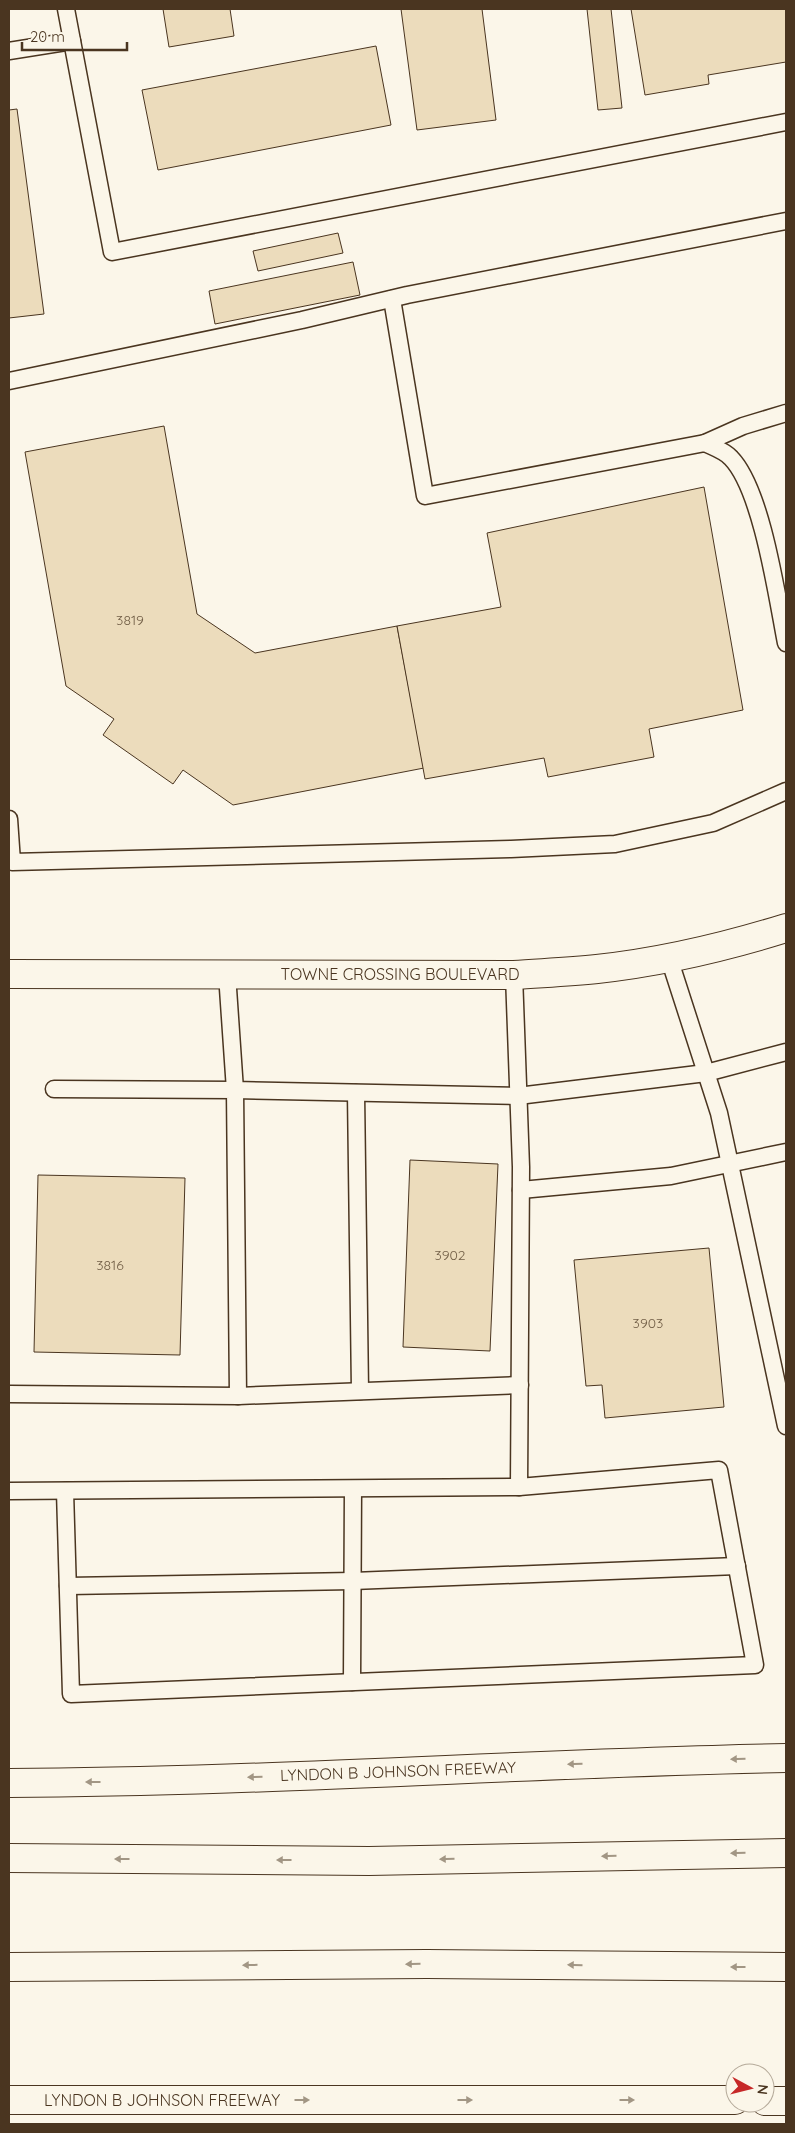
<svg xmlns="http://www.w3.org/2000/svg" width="795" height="2133" font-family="Quicksand,sans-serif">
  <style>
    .building { fill: #ecdcbc; stroke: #4a3520 }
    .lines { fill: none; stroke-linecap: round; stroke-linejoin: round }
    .service-casing { stroke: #4a3520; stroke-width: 19 }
    .tertiary-casing { stroke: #4a3520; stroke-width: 30 }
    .secondary-casing { stroke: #4a3520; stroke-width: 30 }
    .motorway-casing { stroke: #4a3520; stroke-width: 30 }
    .service { stroke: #fbf6e9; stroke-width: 16 }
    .tertiary { stroke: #fbf6e9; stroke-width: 28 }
    .secondary { stroke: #fbf6e9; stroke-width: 28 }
    .motorway { stroke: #fbf6e9; stroke-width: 28 }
    .oneway { fill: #a29684 }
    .labels { text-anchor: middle; stroke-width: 4; stroke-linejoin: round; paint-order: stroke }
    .number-label { font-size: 14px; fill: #725f47 }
    .street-label { font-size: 16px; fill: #4a3520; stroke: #fbf6e9 }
  </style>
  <rect width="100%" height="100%" fill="#fbf6e9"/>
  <g class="building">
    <polygon points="163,9 230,9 234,36 169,47"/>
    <polygon points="401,9 482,9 496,120 417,130"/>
    <polygon points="587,9 611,9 622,108 598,110"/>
    <polygon points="631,9 786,9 786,62 708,75 709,84 645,95"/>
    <polygon points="376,46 391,125 158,170 142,90"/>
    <polygon points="17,109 44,314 9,318 9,110"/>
    <polygon points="338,233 343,253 258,271 253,251"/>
    <polygon points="353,262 360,295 215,324 209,291"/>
    <polygon points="164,426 197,614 255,653 397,626 424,768 233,805 183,770 173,784 103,735 114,719 66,686 25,452"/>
    <polygon points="704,487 743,710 649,729 654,757 548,777 544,758 425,779 397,626 501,607 487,533"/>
    <polygon points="410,1160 498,1164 490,1351 403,1347"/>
    <polygon points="38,1175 185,1178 180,1355 34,1352"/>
    <polygon points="709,1248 724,1407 605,1418 602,1385 586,1386 574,1260"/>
  </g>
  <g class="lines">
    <defs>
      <g id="service">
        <polyline points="66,9 112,252 786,122"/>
        <polyline points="9,51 72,41"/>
        <path d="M392 299 425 496 705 443C713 447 725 451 731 458 762 490 777 597 786 643"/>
        <polyline points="9,381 302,320 407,295 786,221"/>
        <polyline points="705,443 743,426 786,413"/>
        <polyline points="9,819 12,862 511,849 615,844 713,823 786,791"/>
        <polyline points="669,958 719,1113 786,1426"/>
        <polyline points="227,974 235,1090 518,1096 706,1073 786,1052"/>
        <polyline points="356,1093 360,1391"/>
        <polyline points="521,1190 671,1176 786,1152"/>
        <polyline points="9,1394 238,1396 235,1090 54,1089"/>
        <polyline points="238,1396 520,1385"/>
        <polyline points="9,1491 519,1487"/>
        <polyline points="65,1491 71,1694 755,1665 719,1470 519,1487 521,1167 514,975"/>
        <polyline points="68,1586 353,1581 737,1566"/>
        <polyline points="352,1682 353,1489"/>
      </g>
      <path id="tertiary" d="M9 974 514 975C541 973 569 972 597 969 661 962 725 947 786 928"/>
      <path id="secondary" d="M9 1783C268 1782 527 1763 786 1758"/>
      <g id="motorway">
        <polyline points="9,1858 369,1861 786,1853"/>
        <polyline points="9,1967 427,1964 786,1967"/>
        <polyline points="9,2100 735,2100"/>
        <polyline points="765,2101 786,2101"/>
      </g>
    </defs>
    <use href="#service" class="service-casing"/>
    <use href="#tertiary" class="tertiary-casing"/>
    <use href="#secondary" class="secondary-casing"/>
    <use href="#motorway" class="motorway-casing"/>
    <use href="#service" class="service"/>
    <use href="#tertiary" class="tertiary"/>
    <use href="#secondary" class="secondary"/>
    <use href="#motorway" class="motorway"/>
  </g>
  <defs><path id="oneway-solid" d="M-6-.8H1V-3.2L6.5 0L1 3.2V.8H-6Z" transform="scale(1.25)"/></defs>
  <g class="oneway">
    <use href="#oneway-solid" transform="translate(738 1759) rotate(179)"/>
    <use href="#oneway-solid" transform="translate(575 1764) rotate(178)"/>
    <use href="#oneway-solid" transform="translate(255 1777) rotate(178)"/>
    <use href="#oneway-solid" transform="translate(93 1782) rotate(180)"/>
    <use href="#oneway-solid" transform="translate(738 1853) rotate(179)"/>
    <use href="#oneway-solid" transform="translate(609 1856) rotate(179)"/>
    <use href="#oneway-solid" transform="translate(122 1859) rotate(-180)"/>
    <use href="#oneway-solid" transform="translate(447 1859) rotate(179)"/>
    <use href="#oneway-solid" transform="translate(284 1860) rotate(-180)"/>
    <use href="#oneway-solid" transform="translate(413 1964) rotate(179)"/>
    <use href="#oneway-solid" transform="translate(250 1965) rotate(179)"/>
    <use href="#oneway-solid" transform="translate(575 1965) rotate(-179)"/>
    <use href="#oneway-solid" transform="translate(738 1967) rotate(-180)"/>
    <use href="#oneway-solid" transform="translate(302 2100)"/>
    <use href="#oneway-solid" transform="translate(465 2100)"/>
    <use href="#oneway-solid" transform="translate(627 2100)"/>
  </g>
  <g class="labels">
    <g class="number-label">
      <text x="130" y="625">3819</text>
      <text x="450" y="1260">3902</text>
      <text x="110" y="1270">3816</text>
      <text x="648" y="1328">3903</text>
    </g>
    <g class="street-label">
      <text x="400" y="980">TOWNE CROSSING BOULEVARD</text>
      <text transform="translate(398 1771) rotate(-2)" y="6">LYNDON B JOHNSON FREEWAY</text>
      <text x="162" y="2106">LYNDON B JOHNSON FREEWAY</text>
    </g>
  </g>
  <rect width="795" height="2133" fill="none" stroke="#4a3520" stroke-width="20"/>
  <g transform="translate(750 2088) rotate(97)"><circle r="24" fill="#fbf6e9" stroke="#b4a999"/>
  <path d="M0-4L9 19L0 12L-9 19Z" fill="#c62828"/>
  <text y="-8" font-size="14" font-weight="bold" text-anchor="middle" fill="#4a3520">N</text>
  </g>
  <path d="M22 42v8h105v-8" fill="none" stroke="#4a3520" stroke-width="2.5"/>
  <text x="30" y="42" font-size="15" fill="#4a3520" stroke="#fbf6e9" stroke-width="4" paint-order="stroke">20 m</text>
</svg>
